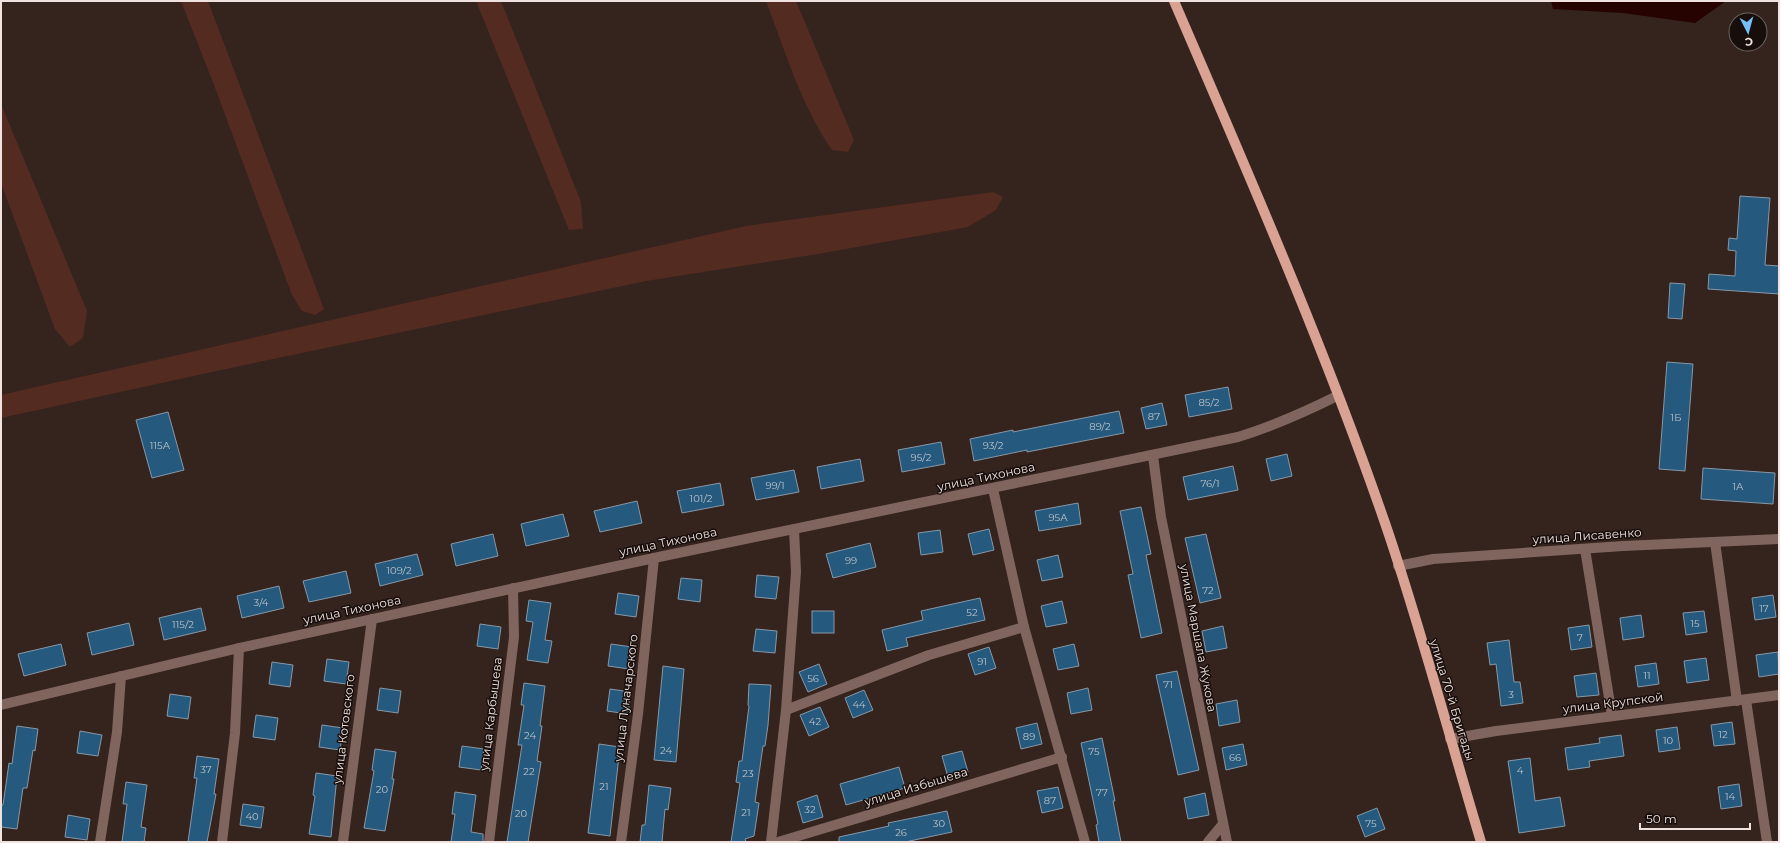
<svg xmlns="http://www.w3.org/2000/svg" width="1780" height="843" font-family="Montserrat,sans-serif">
  <style>
    .green { fill: #542b21 }
    .water { fill: #260200 }
    .building { fill: #255a7e; stroke: #8698a7 }
    .lines { fill: none; stroke-linecap: round; stroke-linejoin: round }
    .minor { stroke: #80655e; stroke-width: 10 }
    .major { stroke: #d9a293; stroke-width: 10 }
    .labels { text-anchor: middle; stroke-width: 3; stroke-linejoin: round; paint-order: stroke }
    .number-label { font-size: 10px; fill: #bdc1c7 }
    .street-label { font-size: 12px; fill: #f0e3df; stroke: #170e0c }
  </style>
  <rect width="100%" height="100%" fill="#35231e"/>
  <g class="green">
    <polygon points="181,1 208,1 324,309 315,315 302,311 292,295 214,85"/>
    <polygon points="476,1 501,1 581,202 583,229 569,230"/>
    <path d="M766 1H796L854 140 848 152 832 150C801 105 785 51 766 1Z"/>
    <polygon points="1,104 87,311 83,338 70,347 55,329 1,183"/>
    <polygon points="993,192 1003,197 996,210 968,227 818,254 646,281 221,370 1,418 1,395 746,226"/>
  </g>
  <polygon class="water" points="1551,1 1726,1 1695,23 1623,13 1553,9"/>
  <g class="building">
    <polygon points="1740,196 1770,198 1765,265 1779,266 1779,294 1708,289 1709,274 1735,276 1736,251 1728,250 1729,238 1737,239"/>
    <polygon points="1670,283 1685,284 1682,319 1668,318"/>
    <polygon points="1667,362 1693,364 1685,471 1659,469"/>
    <polygon points="1228,387 1232,409 1189,417 1185,395"/>
    <polygon points="1162,403 1167,425 1146,429 1141,408"/>
    <polygon points="1119,411 1124,433 1027,452 1027,450 974,461 970,439 1013,430 1013,432"/>
    <polygon points="168,412 184,470 152,478 136,420"/>
    <polygon points="941,442 945,464 902,472 898,450"/>
    <polygon points="1287,454 1292,476 1271,481 1266,459"/>
    <polygon points="860,459 864,481 821,489 817,467"/>
    <polygon points="1233,466 1238,490 1188,500 1183,477"/>
    <polygon points="1703,468 1775,473 1773,504 1701,499"/>
    <polygon points="794,470 799,492 756,500 751,478"/>
    <polygon points="720,483 724,505 682,513 677,491"/>
    <polygon points="637,501 642,523 600,532 594,511"/>
    <polygon points="1078,503 1081,524 1039,531 1035,511"/>
    <polygon points="1141,507 1151,554 1146,555 1162,633 1141,638 1128,575 1133,574 1120,511"/>
    <polygon points="563,514 569,536 526,546 521,524"/>
    <polygon points="989,529 994,550 973,555 968,534"/>
    <polygon points="940,530 943,552 921,555 918,533"/>
    <polygon points="493,534 498,556 456,566 451,544"/>
    <polygon points="1206,534 1221,598 1200,603 1185,538"/>
    <polygon points="870,543 876,567 833,578 826,554"/>
    <polygon points="417,554 423,575 380,586 375,564"/>
    <polygon points="1058,555 1063,577 1042,581 1037,560"/>
    <polygon points="346,571 351,593 309,602 303,581"/>
    <polygon points="757,575 779,577 776,599 755,597"/>
    <polygon points="681,578 702,580 700,602 678,599"/>
    <polygon points="279,586 284,608 242,618 237,596"/>
    <polygon points="618,593 639,596 636,617 615,614"/>
    <polygon points="1773,595 1776,617 1755,620 1752,598"/>
    <polygon points="980,598 985,620 906,638 908,646 887,651 882,630 923,620 921,611"/>
    <polygon points="529,600 551,603 545,640 552,641 548,663 527,660 533,622 526,621"/>
    <polygon points="1062,601 1067,623 1046,627 1041,606"/>
    <polygon points="201,608 206,630 164,640 159,618"/>
    <rect x="812" y="611" width="22" height="22"/>
    <polygon points="1704,611 1707,632 1686,635 1683,613"/>
    <polygon points="1641,615 1644,637 1623,640 1620,618"/>
    <polygon points="129,623 134,645 92,655 87,633"/>
    <polygon points="480,624 501,627 498,649 477,646"/>
    <polygon points="1589,625 1592,647 1571,650 1568,628"/>
    <polygon points="1223,626 1227,648 1206,652 1202,631"/>
    <polygon points="756,629 777,631 775,653 753,651"/>
    <polygon points="1509,640 1514,682 1520,682 1523,703 1501,706 1496,664 1490,665 1487,643"/>
    <polygon points="61,644 66,665 24,676 18,654"/>
    <polygon points="611,644 632,647 629,669 608,666"/>
    <polygon points="1074,644 1079,666 1058,670 1053,649"/>
    <polygon points="989,647 996,668 975,675 968,654"/>
    <polygon points="1778,652 1779,674 1759,677 1756,655"/>
    <polygon points="1706,658 1709,680 1687,683 1684,661"/>
    <polygon points="327,659 349,662 346,684 324,681"/>
    <polygon points="272,662 293,665 290,687 269,684"/>
    <polygon points="1656,663 1659,684 1638,687 1635,666"/>
    <polygon points="819,664 827,684 808,692 799,672"/>
    <polygon points="663,666 684,669 676,762 654,760"/>
    <polygon points="1177,671 1199,770 1178,775 1156,675"/>
    <polygon points="1596,673 1599,695 1577,697 1574,676"/>
    <polygon points="524,683 545,686 540,726 542,726 537,761 541,762 528,842 507,842 522,745 518,745 524,705 521,705"/>
    <polygon points="749,684 771,685 768,725 765,746 763,746 755,802 759,803 754,836 745,839 746,842 731,842 740,783 736,782 739,761 742,761 749,706 748,705"/>
    <polygon points="380,688 401,691 398,713 377,710"/>
    <polygon points="1088,688 1092,710 1071,714 1067,693"/>
    <polygon points="610,689 631,692 628,714 607,711"/>
    <polygon points="864,690 873,710 853,718 845,698"/>
    <polygon points="170,694 191,697 188,719 167,716"/>
    <polygon points="1237,700 1240,722 1219,726 1216,704"/>
    <polygon points="820,707 829,727 809,736 800,715"/>
    <polygon points="256,715 278,718 275,740 253,737"/>
    <polygon points="1732,722 1735,744 1714,746 1711,725"/>
    <polygon points="1037,723 1042,744 1021,749 1016,728"/>
    <polygon points="322,725 343,728 340,750 319,747"/>
    <polygon points="17,726 38,729 35,751 33,750 27,788 23,788 17,829 1,827 1,805 3,805 9,763 12,764"/>
    <polygon points="1677,727 1680,749 1659,752 1656,730"/>
    <polygon points="80,731 102,735 98,756 77,753"/>
    <polygon points="1621,735 1624,756 1589,761 1590,767 1568,770 1565,748 1600,743 1599,738"/>
    <polygon points="1102,738 1115,801 1113,801 1121,842 1099,842 1096,825 1098,824 1081,743"/>
    <polygon points="599,744 620,747 610,836 588,833"/>
    <polygon points="1243,744 1247,765 1226,770 1222,748"/>
    <polygon points="462,746 484,749 481,770 459,767"/>
    <polygon points="375,749 396,752 392,779 394,779 385,831 364,828 374,771 372,770"/>
    <polygon points="962,751 968,772 948,777 942,756"/>
    <polygon points="197,756 219,759 214,794 216,794 207,842 188,842 197,778 194,778"/>
    <polygon points="1530,758 1535,801 1560,797 1565,826 1519,833 1508,761"/>
    <polygon points="899,767 905,788 846,805 840,784"/>
    <polygon points="316,773 337,776 331,837 309,834 315,796 313,795"/>
    <polygon points="126,782 147,785 141,827 146,828 144,842 122,842 127,804 123,804"/>
    <polygon points="1739,784 1742,806 1721,809 1718,787"/>
    <polygon points="649,785 671,788 668,810 665,809 662,842 640,842 642,825 645,825"/>
    <polygon points="1058,787 1063,808 1042,813 1037,791"/>
    <polygon points="455,792 476,795 471,832 483,834 483,842 451,842 455,814 452,814"/>
    <polygon points="1205,793 1209,815 1188,819 1184,798"/>
    <polygon points="817,795 823,817 803,823 797,802"/>
    <polygon points="243,804 264,807 261,828 240,825"/>
    <polygon points="1377,808 1385,829 1365,837 1357,816"/>
    <polygon points="947,811 952,832 905,842 839,842 839,837 889,826 888,823"/>
    <polygon points="68,815 90,819 87,840 65,837"/>
  </g>
  <g class="lines">
    <g class="minor">
      <polyline points="1153,456 1161,517 1227,842"/>
      <polyline points="993,489 1024,627 1085,842"/>
      <polyline points="1715,542 1737,701"/>
      <polyline points="1585,549 1612,716"/>
      <polyline points="1398,566 1433,559 1623,546 1779,539"/>
      <polyline points="1746,700 1767,842"/>
      <path d="M1 705 239 648 654 558 1238 437C1273 426 1305 412 1337 396"/>
      <polyline points="786,710 929,655 1024,627"/>
      <polyline points="1450,739 1496,731 1779,695"/>
      <polyline points="100,842 117,732 121,676"/>
      <polyline points="222,842 235,733 239,648"/>
      <polyline points="343,842 372,619"/>
      <polyline points="489,842 514,637 513,588"/>
      <polyline points="621,842 638,714 654,558"/>
      <polyline points="771,842 786,710 796,572 794,529"/>
      <polyline points="778,842 1062,757"/>
      <polyline points="1208,842 1223,824"/>
    </g>
    <path class="major" d="M1174 1C1248 173 1324 346 1385 523 1421 628 1449 736 1481 842"/>
  </g>
  <g class="labels">
    <g class="number-label">
      <text x="1209" y="406">85/2</text>
      <text x="1154" y="420">87</text>
      <text x="1676" y="421">1Б</text>
      <text x="1100" y="430">89/2</text>
      <text x="160" y="449">115А</text>
      <text x="993" y="449">93/2</text>
      <text x="921" y="461">95/2</text>
      <text x="1210" y="487">76/1</text>
      <text x="775" y="489">99/1</text>
      <text x="1738" y="490">1А</text>
      <text x="701" y="502">101/2</text>
      <text x="1058" y="521">95А</text>
      <text x="851" y="564">99</text>
      <text x="399" y="574">109/2</text>
      <text x="1208" y="594">72</text>
      <text x="261" y="606">3/4</text>
      <text x="1764" y="612">17</text>
      <text x="972" y="616">52</text>
      <text x="1695" y="627">15</text>
      <text x="183" y="628">115/2</text>
      <text x="1580" y="641">7</text>
      <text x="982" y="665">91</text>
      <text x="1647" y="679">11</text>
      <text x="813" y="682">56</text>
      <text x="1168" y="688">71</text>
      <text x="1511" y="698">3</text>
      <text x="859" y="708">44</text>
      <text x="815" y="725">42</text>
      <text x="1723" y="738">12</text>
      <text x="530" y="739">24</text>
      <text x="1029" y="740">89</text>
      <text x="1668" y="744">10</text>
      <text x="666" y="754">24</text>
      <text x="1094" y="755">75</text>
      <text x="1235" y="761">66</text>
      <text x="206" y="773">37</text>
      <text x="1520" y="774">4</text>
      <text x="529" y="775">22</text>
      <text x="748" y="777">23</text>
      <text x="604" y="790">21</text>
      <text x="382" y="793">20</text>
      <text x="1102" y="796">77</text>
      <text x="1730" y="800">14</text>
      <text x="1050" y="804">87</text>
      <text x="810" y="813">32</text>
      <text x="746" y="816">21</text>
      <text x="521" y="817">20</text>
      <text x="252" y="820">40</text>
      <text x="939" y="827">30</text>
      <text x="1371" y="827">75</text>
      <text x="901" y="836">26</text>
    </g>
    <g class="street-label">
      <text transform="translate(986 477) rotate(-12)" y="4">улица Тихонова</text>
      <text transform="translate(1587 536) rotate(-4)" y="4">улица Лисавенко</text>
      <text transform="translate(668 542) rotate(-12)" y="4">улица Тихонова</text>
      <text transform="translate(352 610) rotate(-12)" y="4">улица Тихонова</text>
      <text transform="translate(1198 638) rotate(79)" y="4">улица Маршала Жукова</text>
      <text transform="translate(626 698) rotate(-83)" y="4">улица Луначарского</text>
      <text transform="translate(1452 700) rotate(73)" y="4">улица 70-й Бригады</text>
      <text transform="translate(1613 703) rotate(-7)" y="4">улица Крупской</text>
      <text transform="translate(491 714) rotate(-83)" y="4">улица Карбышева</text>
      <text transform="translate(344 729) rotate(-83)" y="4">улица Котовского</text>
      <text transform="translate(916 787) rotate(-17)" y="4">улица Избышева</text>
    </g>
  </g>
  <rect width="1780" height="843" fill="none" stroke="#f0e3df" stroke-width="4"/>
  <g transform="translate(1748 32) rotate(174)"><circle r="19" fill="#170e0c" stroke="#6e6360"/>
  <path d="M0-3L7 15L0 10L-7 15Z" fill="#75c0f6"/>
  <text y="-6" font-size="11" font-weight="bold" text-anchor="middle" fill="#f0e3df">С</text>
  </g>
  <path d="M1640 823v6h110v-6" fill="none" stroke="#f0e3df" stroke-width="2"/>
  <text x="1646" y="823" font-size="12" fill="#f0e3df" stroke="#170e0c" stroke-width="3" paint-order="stroke">50 m</text>
</svg>
